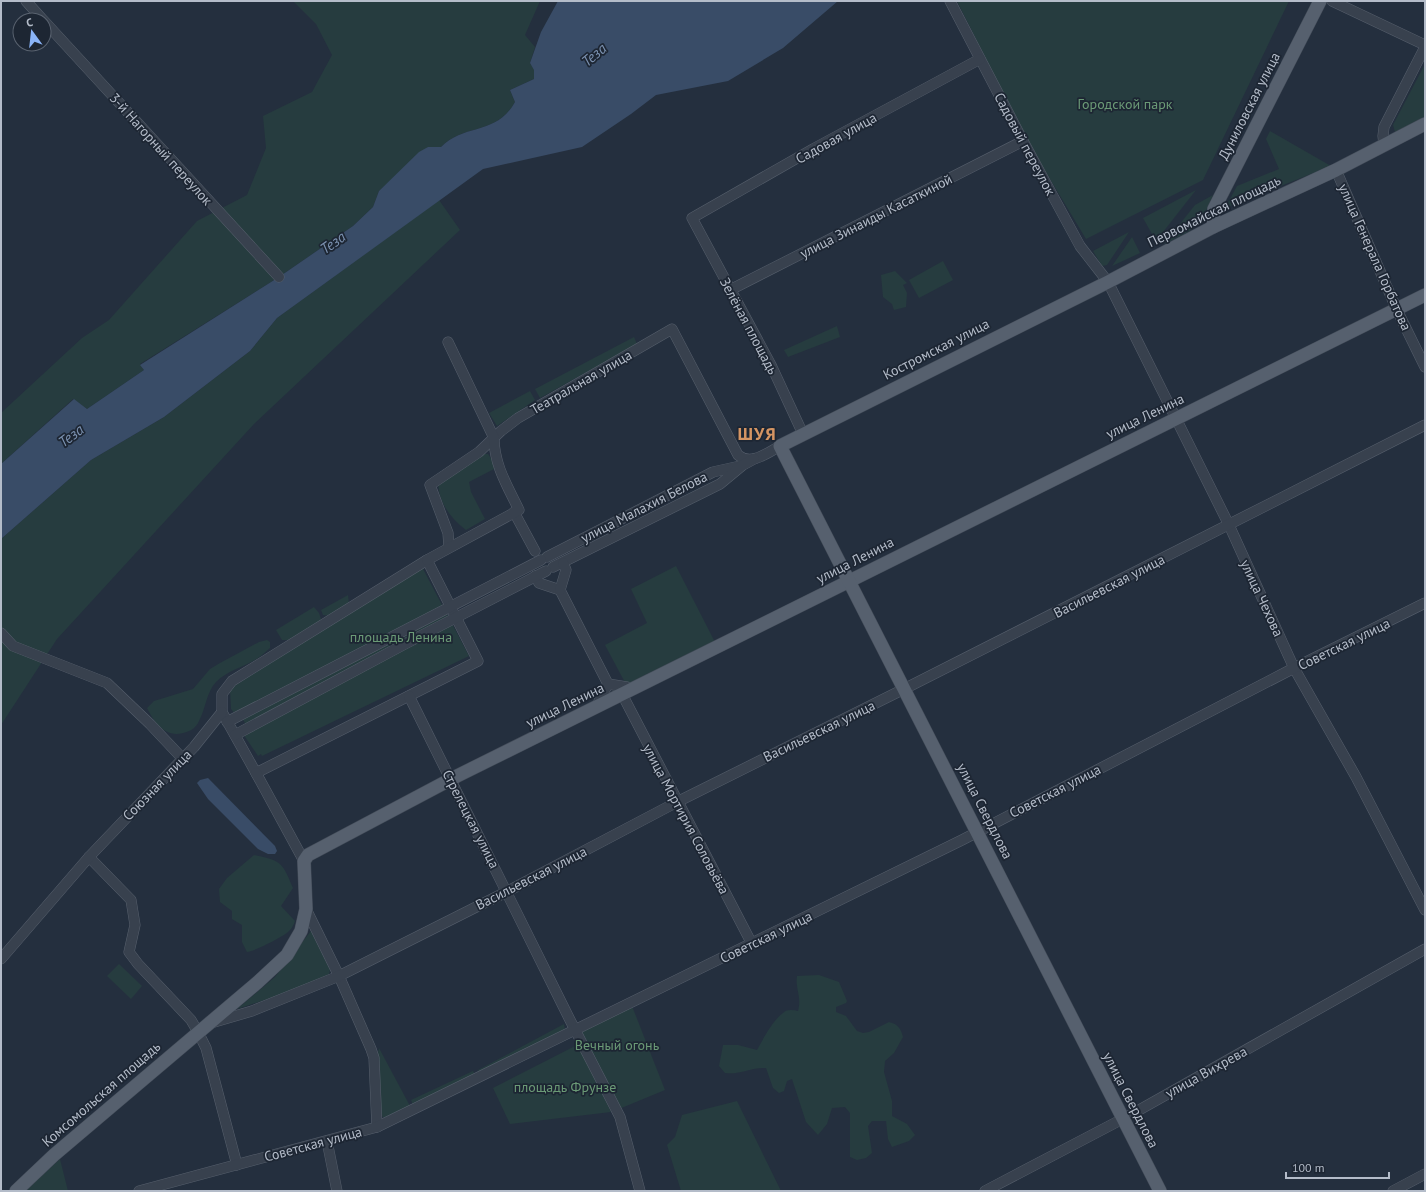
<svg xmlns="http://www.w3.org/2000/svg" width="1426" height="1192" font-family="'PT Sans',sans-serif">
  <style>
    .green { fill: #263c3f }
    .water { fill: #394c67 }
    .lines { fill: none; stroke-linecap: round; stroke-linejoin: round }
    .minor-casing { stroke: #565f6c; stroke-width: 11 }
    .major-casing { stroke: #414a57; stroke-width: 14 }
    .minor { stroke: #38414e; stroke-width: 10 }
    .major { stroke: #56606e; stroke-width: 13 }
    .labels { text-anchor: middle; stroke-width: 3.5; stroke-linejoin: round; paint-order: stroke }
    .park-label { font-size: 14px; fill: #6b9a76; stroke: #1d2633 }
    .street-label { font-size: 14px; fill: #b4bcc9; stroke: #1d2633 }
    .water-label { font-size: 15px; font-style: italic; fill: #7c92b1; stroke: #1d2633 }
    .district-label { font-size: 18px; font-weight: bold; letter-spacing: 1px; fill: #d59563; stroke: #1d2633 }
  </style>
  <rect width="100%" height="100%" fill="#242f3e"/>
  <g class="green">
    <path d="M293 1H540L525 35 535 47 530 63 535 70 534 79 510 90 515 102C496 136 465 123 441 147H428L379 191 373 207 353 226 279 277 140 364 144 370 87 409 73 399 1 464V413L82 338 109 320 197 221 247 195 266 148 263 116 312 92 332 55 316 24Z"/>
    <polygon points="957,1 1289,1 1203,180 1086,239 1026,139"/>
    <polygon points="1425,64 1425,117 1395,132 1393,125"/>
    <polygon points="1270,131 1331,166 1225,208 1237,186 1279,169 1266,139"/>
    <polygon points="1196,190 1156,241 1143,218"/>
    <path d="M1213 195C1199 229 1197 228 1164 244L1195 205Z"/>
    <polygon points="439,200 460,230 254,424 57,639 1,725 1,539 91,460 164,417 250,351 277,318"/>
    <polygon points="1129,232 1107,265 1102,266 1093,251"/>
    <polygon points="1132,237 1140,253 1112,266"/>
    <polygon points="943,261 953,280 919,298 909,280"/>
    <polygon points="895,271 907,283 903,285 907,293 906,307 894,310 892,304 883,297 881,275"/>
    <polygon points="837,326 840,337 788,357 784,350"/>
    <polygon points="634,337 637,344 540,398 535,389"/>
    <polygon points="530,391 535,400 497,426 489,413"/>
    <path d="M481 454H488L494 463V469L469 482 471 492 485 519 466 530C449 517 438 501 438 480Z"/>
    <polygon points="676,566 718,648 629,690 605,645 647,623 631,589"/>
    <polygon points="422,567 469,656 262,756 261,754 258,756 239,728 246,725 239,712 235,714 231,709 230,689 352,610"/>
    <polygon points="348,595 349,604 331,616 323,615 321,610"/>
    <polygon points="314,607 319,613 321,619 318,624 290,640 282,640 276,630"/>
    <path d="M267 640 270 642V648C266 651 263 655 258 658 245 667 228 670 216 682 206 693 206 708 199 721 196 728 191 731 183 733 165 738 154 722 147 708L154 701 193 689 210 669 220 663 259 642Z"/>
    <path d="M254 855C282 861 282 862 293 888L281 906 295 921C294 924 292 928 290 930 287 935 253 952 247 952L242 942V925L232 919V911L220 902 219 889 227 878Z"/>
    <polygon points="311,931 330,970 329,974 317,983 237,1009 275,977"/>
    <polygon points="119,964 142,986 131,999 107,976"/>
    <path d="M819 975 839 982 847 1001 846 1003 836 1007V1012L846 1016 857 1031 863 1033 869 1032 889 1022C898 1024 901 1029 903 1037L894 1053 885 1061 884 1072 892 1101V1116L907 1124 915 1135 909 1141 892 1147 888 1139 886 1121H872L868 1126 872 1153 866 1158 857 1160 850 1157V1113L845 1107 832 1108 827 1124 818 1135 806 1122 792 1079 787 1081 784 1091 779 1093 773 1088 766 1068C751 1067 740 1075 725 1073L719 1066 723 1045H738L757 1050C763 1039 773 1020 783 1013 787 1009 793 1010 798 1011 802 996 795 989 797 976Z"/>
    <polygon points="632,1006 665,1090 619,1109 579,1032"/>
    <polygon points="564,1024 565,1030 480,1073 478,1070"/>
    <polygon points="579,1044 611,1112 510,1124 493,1088"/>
    <polygon points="379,1048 410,1106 384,1118 381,1115 377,1058"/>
    <polygon points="473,1071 475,1075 413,1105 411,1100"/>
    <polygon points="737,1101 781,1191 681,1191 667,1145 675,1137 682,1115"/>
    <polygon points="60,1159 68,1191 25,1191"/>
  </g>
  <g class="water">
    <path d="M558 1H838L783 48 728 81 656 95 631 114 582 147 483 169 277 318 250 351 164 417 91 460 1 539V464L74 399 87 409 144 370 140 365 279 277 353 226 373 207 379 191 419 152 428 147H441C465 123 496 136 515 102L510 90 534 79V70L530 63 541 32Z"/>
    <polygon points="208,778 275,846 277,851 275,854 268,854 258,849 208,799 197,783 200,780"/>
  </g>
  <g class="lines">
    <defs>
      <g id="minor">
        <polyline points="26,1 43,20"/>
        <polyline points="950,1 1023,141 1080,246 1108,282 1229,525 1294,668 1356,777 1425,910"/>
        <polyline points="1332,1 1425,45"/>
        <polyline points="44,21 279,277"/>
        <polyline points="1384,145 1383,136 1384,127 1425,47"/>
        <polyline points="1336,170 1397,310 1425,367"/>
        <polyline points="730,290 1023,141"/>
        <polyline points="803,434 771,365 692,218 813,149 980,59"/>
        <polyline points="514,512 535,551"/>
        <path d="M449 547 448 533 430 485 479 452 501 431 518 418 672 329 738 455C751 466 767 453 780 446"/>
        <polyline points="547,557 713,472 740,466"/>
        <polygon points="427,560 478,661 256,773 222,712 222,694 232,681"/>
        <path d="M427 560 519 510C508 487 494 465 494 438L448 342"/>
        <polyline points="553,567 720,484 743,465 754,459"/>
        <polyline points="535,576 539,583 560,590 608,684 599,701"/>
        <polyline points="560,590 566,570 563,563"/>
        <polyline points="1,633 13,646 107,683 150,724 182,758"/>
        <polyline points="608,684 627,687"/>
        <polyline points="622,694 752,944"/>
        <polyline points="409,696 569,1018 620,1117 640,1191"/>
        <polyline points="227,722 541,560"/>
        <polyline points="235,735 403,645 546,571"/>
        <polyline points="256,773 304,861"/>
        <polyline points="89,857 131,900 135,925 129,952 138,964 191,1020 198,1032 206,1048 237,1165"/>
        <polyline points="306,909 339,976 371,1049 374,1058 377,1127"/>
        <polyline points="1,959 89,857 194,747 222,712"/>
        <polyline points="211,1023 252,1011 339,976 508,891 677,802 912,685 1425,425"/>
        <polyline points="327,1141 337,1191"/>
        <polyline points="139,1191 377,1127 962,840 1294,668 1425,603"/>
        <polyline points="985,1191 1132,1114 1425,949"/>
        <polyline points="1393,1191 1425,1174"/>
      </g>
      <g id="major">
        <polyline points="1213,227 1214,209 1320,1"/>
        <polyline points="16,1191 54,1155 258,982 287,955 301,931 306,909 304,861 308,855 457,776 1425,295"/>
        <polyline points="1160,1191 780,446 1108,282 1213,227 1336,170 1425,124"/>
      </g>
    </defs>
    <use href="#minor" class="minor-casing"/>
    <use href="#major" class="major-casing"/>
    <use href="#minor" class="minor"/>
    <use href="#major" class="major"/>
  </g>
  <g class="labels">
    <g class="park-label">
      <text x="1125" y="109">Городской парк</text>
      <text x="401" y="642">площадь Ленина</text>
      <text x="617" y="1050">Вечный огонь</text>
      <text x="565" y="1092">площадь Фрунзе</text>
    </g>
    <g class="street-label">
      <text transform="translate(1249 106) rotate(-63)" y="5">Дуниловская улица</text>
      <text transform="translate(836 138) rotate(-29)" y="5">Садовая улица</text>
      <text transform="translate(1025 144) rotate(62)" y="5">Садовый переулок</text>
      <text transform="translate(161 149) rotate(48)" y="5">3-й Нагорный переулок</text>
      <text transform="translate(1214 211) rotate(-26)" y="5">Первомайская площадь</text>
      <text transform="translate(876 216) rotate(-27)" y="5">улица Зинаиды Касаткиной</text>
      <text transform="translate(1375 257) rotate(66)" y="5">улица Генерала Горбатова</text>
      <text transform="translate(749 326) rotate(62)" y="5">Зелёная площадь</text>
      <text transform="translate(936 349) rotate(-27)" y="5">Костромская улица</text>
      <text transform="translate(581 382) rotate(-30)" y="5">Театральная улица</text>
      <text transform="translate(1145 416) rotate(-26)" y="5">улица Ленина</text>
      <text transform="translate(644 507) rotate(-27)" y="5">улица Малахия Белова</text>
      <text transform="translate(855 560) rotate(-27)" y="5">улица Ленина</text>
      <text transform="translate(1109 586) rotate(-27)" y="5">Васильевская улица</text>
      <text transform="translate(1262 598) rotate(65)" y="5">улица Чехова</text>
      <text transform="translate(1344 644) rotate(-26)" y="5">Советская улица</text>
      <text transform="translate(565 705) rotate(-26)" y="5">улица Ленина</text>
      <text transform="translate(819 731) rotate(-26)" y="5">Васильевская улица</text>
      <text transform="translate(157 785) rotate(-46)" y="5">Союзная улица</text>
      <text transform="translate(1055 791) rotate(-27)" y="5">Советская улица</text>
      <text transform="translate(985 811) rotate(63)" y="5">улица Свердлова</text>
      <text transform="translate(471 819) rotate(63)" y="5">Стрелецкая улица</text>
      <text transform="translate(686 819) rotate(62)" y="5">улица Мортирия Соловьёва</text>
      <text transform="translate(531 878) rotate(-27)" y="5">Васильевская улица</text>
      <text transform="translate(766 937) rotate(-26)" y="5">Советская улица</text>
      <text transform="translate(1206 1072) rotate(-29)" y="5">улица Вихрева</text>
      <text transform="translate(101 1094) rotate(-41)" y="5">Комсомольская площадь</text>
      <text transform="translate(1131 1100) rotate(63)" y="5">улица Свердлова</text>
      <text transform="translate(313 1144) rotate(-15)" y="5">Советская улица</text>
    </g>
    <g class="water-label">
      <text transform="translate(594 55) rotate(-40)" y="5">Теза</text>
      <text transform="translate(333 243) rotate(-35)" y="5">Теза</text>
      <text transform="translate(71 436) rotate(-37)" y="5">Теза</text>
    </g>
    <g class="district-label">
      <text x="757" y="440">ШУЯ</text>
    </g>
  </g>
  <rect width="1426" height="1192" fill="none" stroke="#b4bcc9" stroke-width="4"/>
  <g transform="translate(32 32) rotate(345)"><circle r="19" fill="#1d2633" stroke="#59626f"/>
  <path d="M0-3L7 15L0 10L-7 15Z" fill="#8ab4f8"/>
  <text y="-6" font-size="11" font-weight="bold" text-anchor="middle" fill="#b4bcc9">С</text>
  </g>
  <path d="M1286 1172v6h103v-6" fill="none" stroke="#b4bcc9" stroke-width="2"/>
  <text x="1292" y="1172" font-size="12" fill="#b4bcc9" stroke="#1d2633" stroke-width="3" paint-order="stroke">100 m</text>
</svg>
